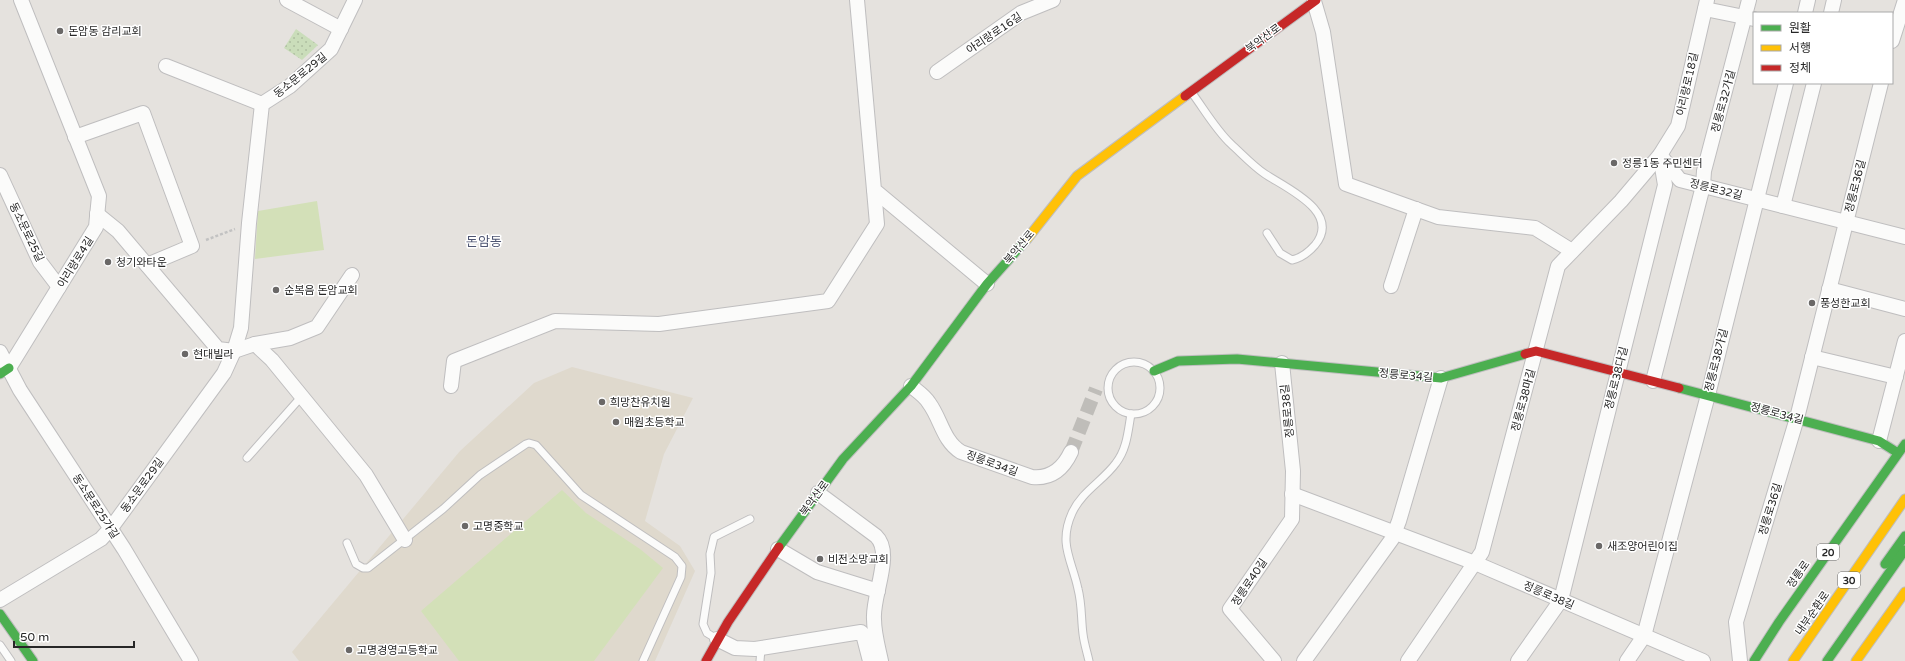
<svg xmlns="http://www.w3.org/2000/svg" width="1905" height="661" font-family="'Varela Round','Noto Sans KR',sans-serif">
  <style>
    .education { fill: #dfd9cd }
    .park { fill: url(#park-dots) }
    .pitch { fill: #d3e0b8 }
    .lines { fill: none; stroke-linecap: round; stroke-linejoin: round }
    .street-tunnel { stroke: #bfbdb9; stroke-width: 14; stroke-dasharray: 14 7; stroke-linecap: butt }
    .lane-casing { stroke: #bfbebf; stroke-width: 9 }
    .street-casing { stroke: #bfbebf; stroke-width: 16 }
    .fast-casing { stroke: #bfbebf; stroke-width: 11 }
    .slow-casing { stroke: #bfbebf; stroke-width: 11 }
    .jam-casing { stroke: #bfbebf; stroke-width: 11 }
    .path { stroke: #c2c2c2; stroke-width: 2.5; stroke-dasharray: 3 2; stroke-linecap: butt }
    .lane { stroke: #fbfbfa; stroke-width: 7 }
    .street { stroke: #fbfbfa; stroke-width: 14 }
    .fast { stroke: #4caf50; stroke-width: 9 }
    .slow { stroke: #ffc107; stroke-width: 9 }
    .jam { stroke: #c62828; stroke-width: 9 }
    .poi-dot { fill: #6a6867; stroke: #fff; stroke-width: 1.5 }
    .labels { text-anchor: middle; stroke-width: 3; stroke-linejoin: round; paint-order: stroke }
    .shield { fill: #fff; stroke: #686868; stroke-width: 1 }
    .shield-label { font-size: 10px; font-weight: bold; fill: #272727 }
    .poi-label { font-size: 11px; fill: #272727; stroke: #fff; text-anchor: start }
    .street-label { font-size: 11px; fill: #272727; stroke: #fff }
    .quarter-label { font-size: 13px; fill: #4e5572; stroke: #fff }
  </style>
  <defs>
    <pattern id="park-dots" width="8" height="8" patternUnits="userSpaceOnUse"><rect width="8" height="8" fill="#caddba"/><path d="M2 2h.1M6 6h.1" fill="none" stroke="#aebea0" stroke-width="1.8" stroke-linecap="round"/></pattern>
  </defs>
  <rect width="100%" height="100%" fill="#e5e2de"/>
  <polygon class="education" points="572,367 693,398 664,454 645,521 680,546 695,571 655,661 299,661 292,652 460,451 534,383"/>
  <polygon class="park" points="296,29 318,45 302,60 284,48"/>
  <g class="pitch">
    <polygon points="317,201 324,250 255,259 258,211"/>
    <polygon points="562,490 586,513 640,549 663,568 594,661 459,661 421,611"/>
  </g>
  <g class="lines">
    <polyline class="street-tunnel" points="1071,452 1096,389"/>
    <defs>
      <g id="lane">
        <path d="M1192 93C1204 109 1216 130 1231 144 1242 154 1253 166 1265 174 1286 188 1342 212 1315 245 1309 252 1301 258 1292 260L1280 253 1267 233"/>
        <circle cx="1134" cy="388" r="26"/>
        <polyline points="247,458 302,396"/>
        <polyline points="347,543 356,564 363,568 368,568 443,509 480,475 526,444 529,443 536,445 581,495 675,557 682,566 681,577 643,661"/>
        <polyline points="717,639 707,633 703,624 711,573 710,554 714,537 750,519"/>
        <polyline points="0,645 11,661"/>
        <polyline points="760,661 761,649"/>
        <path d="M1089 661C1087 652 1084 643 1083 634 1081 619 1082 604 1078 589 1072 560 1058 544 1072 513 1082 491 1103 481 1116 463 1127 449 1128 431 1131 414"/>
      </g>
      <g id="street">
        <polyline points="287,0 341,29"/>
        <polyline points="857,0 874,190 987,284"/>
        <polyline points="1314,1 1323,32 1346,184 1438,217 1535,228 1572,251"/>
        <polyline points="1705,9 1754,19"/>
        <polyline points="1805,13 1808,0"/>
        <polyline points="1831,13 1834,0"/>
        <polyline points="1892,41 1905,0"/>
        <polyline points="166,66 262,104"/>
        <polyline points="937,72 1021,13 1053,0"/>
        <polyline points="75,137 143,113 192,246 147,265"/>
        <polyline points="1661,156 1680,180 1905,237"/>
        <polyline points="0,175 40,262 59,287"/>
        <polyline points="1783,206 1814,83"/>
        <polyline points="97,214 118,231 218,349 234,351 255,344 272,360 366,475 405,540"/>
        <polyline points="1391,286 1416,209"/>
        <polyline points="1829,289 1905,309"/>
        <polyline points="255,344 290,338 317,327 352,275"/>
        <polyline points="0,352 20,390 124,549 191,661"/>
        <polyline points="1812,357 1896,377"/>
        <polyline points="9,368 96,227 99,196 21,0"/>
        <polyline points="1653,381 1703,186 1704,171 1749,0"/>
        <polyline points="451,386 454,361 555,321 659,324 828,301 877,224 874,190"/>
        <path d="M911 386C917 391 925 396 929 403 941 419 943 441 961 452L1032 477C1051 479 1063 469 1071 452"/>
        <polyline points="1879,441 1905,341"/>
        <path d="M818 493 876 536C894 553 872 596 874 619 874 633 878 647 881 661"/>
        <polyline points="1292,494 1475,563 1703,661"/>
        <polyline points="778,549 817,572 878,591"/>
        <polyline points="0,600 101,539 111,528 224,373 234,351 241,328 249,223 262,104 290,86 331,49 355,0"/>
        <polyline points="717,639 735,648 755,649 861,632 863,634 870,661"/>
        <polyline points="1274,661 1230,609 1292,519 1293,471 1282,363"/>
        <polyline points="1304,661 1392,539 1399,521 1441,378"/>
        <polyline points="1408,661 1482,552 1558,266 1621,201 1660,155 1678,126 1707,0"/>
        <polyline points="1518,661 1561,600 1665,185 1660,155"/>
        <polyline points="1627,661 1644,636 1708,395 1786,83"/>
        <polyline points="1740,661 1736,622 1797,418 1881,83"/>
      </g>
      <g id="fast">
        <polyline points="1154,371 1178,361 1237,359 1441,378 1525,354"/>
        <polyline points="0,374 9,368"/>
        <polyline points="1679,388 1879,441 1898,453"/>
        <polyline points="779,547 843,459 911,386 987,284 1027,239"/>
        <polyline points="1885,564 1905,536"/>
        <polyline points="0,614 33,661"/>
        <polyline points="1754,661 1779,622 1905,444"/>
        <polyline points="1827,661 1905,550"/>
      </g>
      <g id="slow">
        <polyline points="1027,239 1077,176 1185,96"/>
        <polyline points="1793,661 1905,499"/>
        <polyline points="1856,661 1905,592"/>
      </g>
      <g id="jam">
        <polyline points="1185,96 1316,0"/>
        <polyline points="1525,354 1536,351 1679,388"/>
        <polyline points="706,661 728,622 779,547"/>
      </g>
    </defs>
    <use href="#lane" class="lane-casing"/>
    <use href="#street" class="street-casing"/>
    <use href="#fast" class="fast-casing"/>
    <use href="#slow" class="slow-casing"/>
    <use href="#jam" class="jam-casing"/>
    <polyline class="path" points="206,240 235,229"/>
    <use href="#lane" class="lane"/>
    <use href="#street" class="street"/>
    <use href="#fast" class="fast"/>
    <use href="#slow" class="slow"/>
    <use href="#jam" class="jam"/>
  </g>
  <g class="poi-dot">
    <circle cx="60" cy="31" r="4"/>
    <circle cx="1614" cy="163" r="4"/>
    <circle cx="108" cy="262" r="4"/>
    <circle cx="276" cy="290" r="4"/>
    <circle cx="1812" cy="303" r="4"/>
    <circle cx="185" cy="354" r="4"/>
    <circle cx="602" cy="402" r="4"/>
    <circle cx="616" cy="422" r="4"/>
    <circle cx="465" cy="526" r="4"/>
    <circle cx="1599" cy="546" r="4"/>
    <circle cx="820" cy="559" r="4"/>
    <circle cx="349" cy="650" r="4"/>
  </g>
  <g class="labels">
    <g class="shield">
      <rect x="1817" y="544" width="22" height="16" rx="3"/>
      <rect x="1838" y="572" width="22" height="16" rx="3"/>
    </g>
    <g class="shield-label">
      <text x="1828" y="556">20</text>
      <text x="1849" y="584">30</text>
    </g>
    <g class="poi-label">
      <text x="68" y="35">돈암동 감리교회</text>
      <text x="1622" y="167">정릉1동 주민센터</text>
      <text x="116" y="266">청기와타운</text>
      <text x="284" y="294">순복음 돈암교회</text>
      <text x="1820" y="307">풍성한교회</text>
      <text x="193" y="358">현대빌라</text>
      <text x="610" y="406">희망찬유치원</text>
      <text x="624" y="426">매원초등학교</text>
      <text x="473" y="530">고명중학교</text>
      <text x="1607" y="550">새조양어린이집</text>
      <text x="828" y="563">비전소망교회</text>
      <text x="357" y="654">고명경영고등학교</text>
    </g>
    <g class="street-label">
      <text transform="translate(994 33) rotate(-34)" y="4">아리랑로16길</text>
      <text transform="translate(1263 38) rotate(-36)" y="4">북악산로</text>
      <text transform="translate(300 75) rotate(-39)" y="4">동소문로29길</text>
      <text transform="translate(1687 84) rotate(-77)" y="4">아리랑로18길</text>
      <text transform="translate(1723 101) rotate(-75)" y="4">정릉로32가길</text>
      <text transform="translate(1855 186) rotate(-76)" y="4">정릉로36길</text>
      <text transform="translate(1716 189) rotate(14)" y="4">정릉로32길</text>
      <text transform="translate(27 232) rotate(64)" y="4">동소문로25길</text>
      <text transform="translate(1019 247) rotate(-50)" y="4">북악산로</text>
      <text transform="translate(75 262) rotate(-58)" y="4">아리랑로4길</text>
      <text transform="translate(1716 360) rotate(-76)" y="4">정릉로38가길</text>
      <text transform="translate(1406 375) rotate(5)" y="4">정릉로34길</text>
      <text transform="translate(1616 378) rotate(-76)" y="4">정릉로38다길</text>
      <text transform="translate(1523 400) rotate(-75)" y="4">정릉로38마길</text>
      <text transform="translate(1287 411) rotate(-96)" y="4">정릉로38길</text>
      <text transform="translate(1777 413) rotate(15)" y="4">정릉로34길</text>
      <text transform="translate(992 463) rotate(20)" y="4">정릉로34길</text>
      <text transform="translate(142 485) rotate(-54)" y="4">동소문로29길</text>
      <text transform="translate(814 498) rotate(-54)" y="4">북악산로</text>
      <text transform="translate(96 506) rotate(57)" y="4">동소문로25가길</text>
      <text transform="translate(1770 509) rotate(-73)" y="4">정릉로36길</text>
      <text transform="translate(1798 574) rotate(-55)" y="4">정릉로</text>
      <text transform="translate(1249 582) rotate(-56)" y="4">정릉로40길</text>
      <text transform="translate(1549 595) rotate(23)" y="4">정릉로38길</text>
      <text transform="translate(1812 613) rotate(-55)" y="4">내부순환로</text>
    </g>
    <g class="quarter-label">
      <text x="484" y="246">돈암동</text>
    </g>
  </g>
  <rect x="1753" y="12" width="140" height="72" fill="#ffffff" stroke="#a9a9a9"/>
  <rect x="1761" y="25" width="20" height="6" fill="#4caf50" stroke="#a9a9a9"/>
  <text x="1789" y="32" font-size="12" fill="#272727">원활</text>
  <rect x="1761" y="45" width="20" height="6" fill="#ffc107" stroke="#a9a9a9"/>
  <text x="1789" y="52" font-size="12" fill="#272727">서행</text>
  <rect x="1761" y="65" width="20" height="6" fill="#c62828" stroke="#a9a9a9"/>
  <text x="1789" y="72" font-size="12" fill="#272727">정체</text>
  <path d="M14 641v6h120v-6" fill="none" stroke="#272727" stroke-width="2"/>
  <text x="20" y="641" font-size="12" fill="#272727" stroke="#ffffff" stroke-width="3" paint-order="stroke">50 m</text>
</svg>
